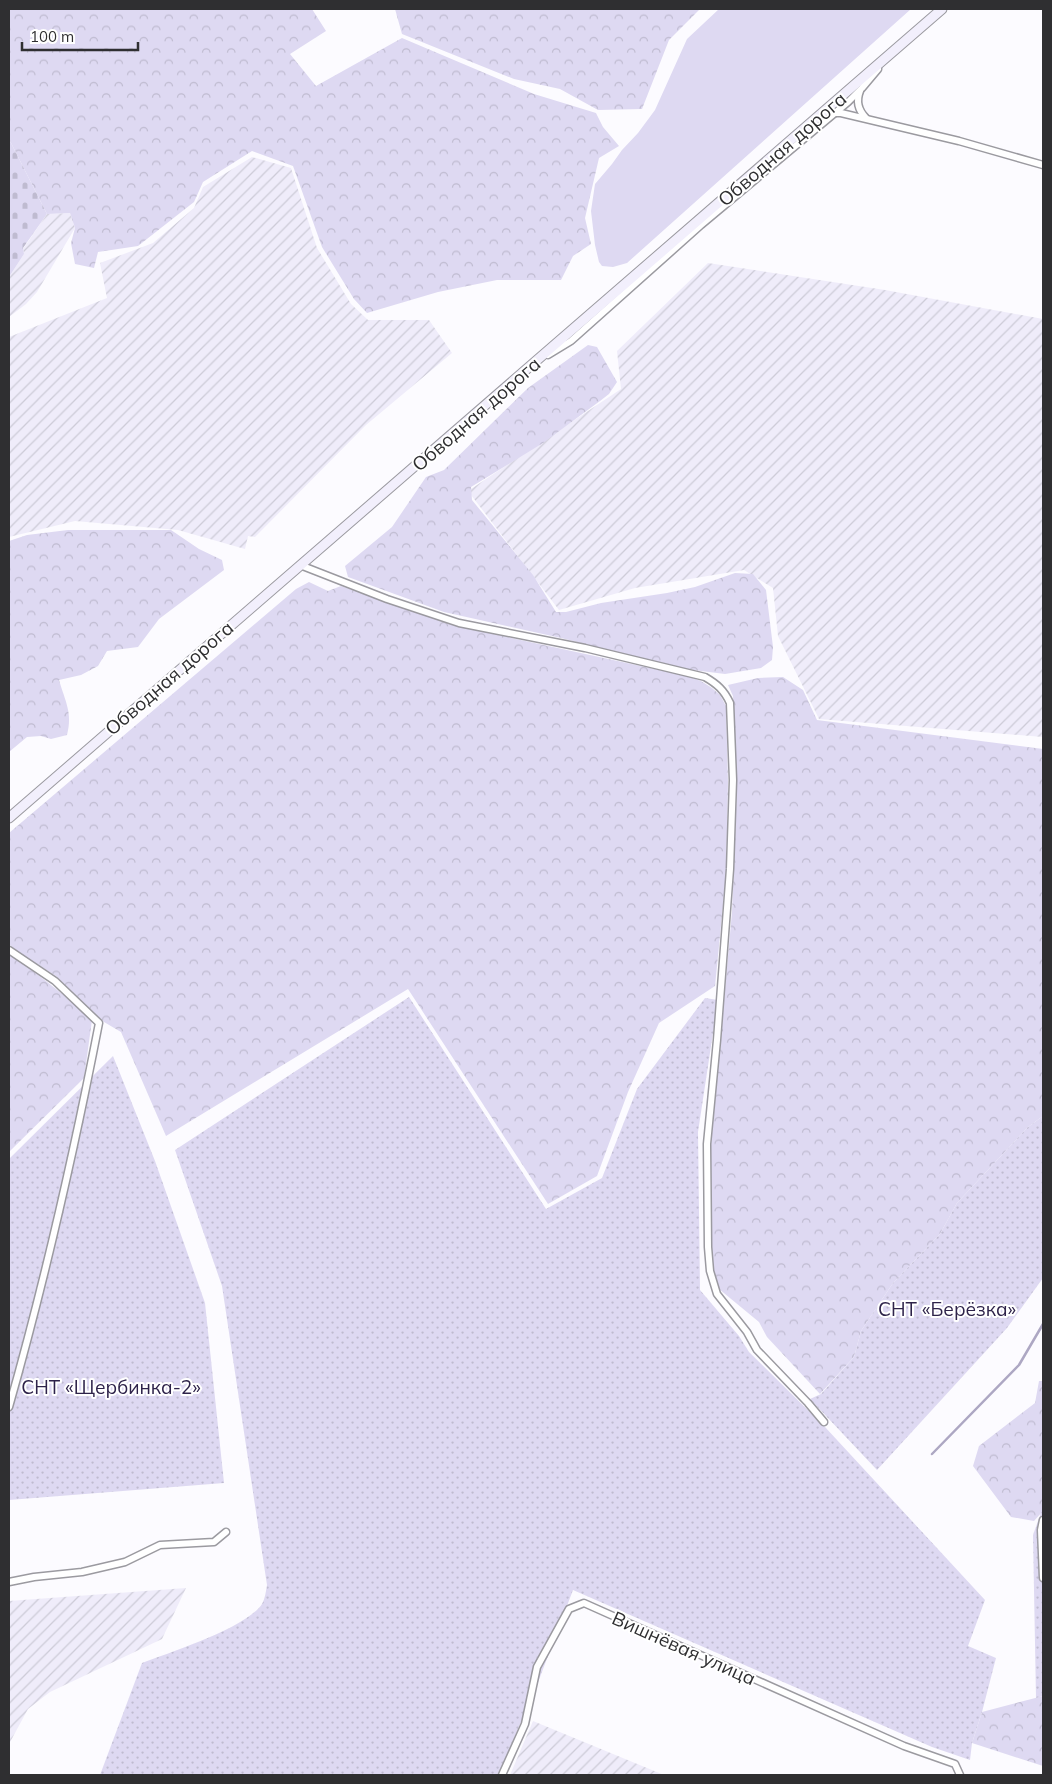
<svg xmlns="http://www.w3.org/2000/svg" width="1052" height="1784" font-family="Mulish,sans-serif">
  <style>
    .industrial { fill: url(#industrial-furrows) }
    .green { fill: #ded9f2 }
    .forest { fill: url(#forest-crowns) }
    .cemetery { fill: url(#cemetery-stones) }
    .garden { fill: url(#garden-dots) }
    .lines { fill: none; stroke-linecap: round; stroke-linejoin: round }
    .stream { stroke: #ada7c3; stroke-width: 2.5 }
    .minor-casing { stroke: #9b9aa0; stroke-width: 9 }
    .secondary-casing { stroke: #9b9aa0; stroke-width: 11 }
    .minor { stroke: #fff; stroke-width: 6 }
    .secondary { stroke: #f2effc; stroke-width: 9 }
    .labels { text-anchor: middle; stroke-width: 4; stroke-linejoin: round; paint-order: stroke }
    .street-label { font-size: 19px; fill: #2f2f31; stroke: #fff }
    .park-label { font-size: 19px; fill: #2e234a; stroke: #fff }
  </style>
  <defs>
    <pattern id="industrial-furrows" width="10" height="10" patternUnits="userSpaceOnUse" patternTransform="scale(1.25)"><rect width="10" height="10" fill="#efecfa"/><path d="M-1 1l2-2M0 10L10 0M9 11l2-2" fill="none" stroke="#cdcbd7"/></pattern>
    <pattern id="forest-crowns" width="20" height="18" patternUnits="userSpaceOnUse" patternTransform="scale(1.25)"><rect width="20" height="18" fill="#ded9f2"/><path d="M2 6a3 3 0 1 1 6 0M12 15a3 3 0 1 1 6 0" fill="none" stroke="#bfbbd0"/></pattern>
    <pattern id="cemetery-stones" width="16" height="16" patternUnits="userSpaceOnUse" patternTransform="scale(1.25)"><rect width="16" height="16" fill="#ded9f2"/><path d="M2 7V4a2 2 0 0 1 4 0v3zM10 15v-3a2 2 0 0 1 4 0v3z" fill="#bfbbd0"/></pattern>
    <pattern id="garden-dots" width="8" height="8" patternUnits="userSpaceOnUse" patternTransform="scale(1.25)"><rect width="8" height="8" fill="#ded9f2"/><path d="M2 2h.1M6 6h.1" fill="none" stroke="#bfbbd0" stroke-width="1.8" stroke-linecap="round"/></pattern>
  </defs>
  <rect width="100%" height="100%" fill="#fcfbff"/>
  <g class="industrial">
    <polygon points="252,157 291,168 317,248 351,304 368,320 429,320 452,353 366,425 255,537 248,536 245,549 178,530 75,521 9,537 9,337 107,298 100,263 153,243 194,208 203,187"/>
    <polygon points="70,213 75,228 37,292 26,304 9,317 9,277 24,254 23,249 47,214"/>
    <polygon points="708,263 885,290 1043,319 1043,737 819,719 778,636 773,588 744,570 635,588 559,610 468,491 621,389 617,351"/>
    <polygon points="186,1588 162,1639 50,1692 28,1709 9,1744 9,1601"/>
    <polygon points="533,1721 664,1775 510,1775"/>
  </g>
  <polygon class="green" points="719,9 911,9 627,263 613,267 602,266 599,262 595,245 591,211 595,184 612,164 622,150 638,133 655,110 687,39"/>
  <g class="forest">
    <polygon points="9,9 312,9 326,31 290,54 316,86 402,38 534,94 596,113 603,127 619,146 599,158 585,218 591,244 573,256 561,280 497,280 438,292 367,313 354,299 322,247 293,166 252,151 203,182 194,202 138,246 98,252 94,268 75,264 71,243 75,228 70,213 47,214 9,139"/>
    <polygon points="395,9 700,9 669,40 642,109 598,110 560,89 514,79 402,34"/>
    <polygon points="588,345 597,347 617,382 609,394 600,401 543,443 471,487 472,500 533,575 556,612 566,612 601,603 667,593 695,587 735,573 753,574 766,590 773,647 772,660 761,668 725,674 685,669 561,638 444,612 348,577 345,566 392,527 426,477 444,470 528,388"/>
    <path d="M68 530H171L199 549 222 560 224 570 159 619 138 647 107 651 98 666 81 675 59 680C65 701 73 713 67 735L51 739 41 736 27 737 9 752V541L27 535Z"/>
    <polygon points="309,582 328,591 341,586 452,625 687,676 701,681 712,688 720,695 726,706 728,782 726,875 715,986 659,1023 628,1092 597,1176 548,1204 408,989 166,1136 121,1032 104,1022 56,976 15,950 9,944 9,833 296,589"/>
    <polygon points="783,677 803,690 817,720 1043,749 1043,1116 1028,1127 957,1203 940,1234 893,1283 861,1331 854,1357 820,1394 767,1337 759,1322 719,1289 712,1264 710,1155 732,912 737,785 733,696 728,685 758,678"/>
    <polygon points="9,952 65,996 92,1020 84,1078 9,1152"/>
    <polygon points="1039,1381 1043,1381 1043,1511 1034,1521 1011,1517 973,1466 979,1446 1035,1403"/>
    <polygon points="1043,1696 1043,1766 972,1743 982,1712"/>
  </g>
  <polygon class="cemetery" points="9,139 47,214 23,248 24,254 9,277"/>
  <g class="garden">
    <path d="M409 997 546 1209 602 1178 637 1089 705 998 718 1000 698 1132 700 1290 739 1336 749 1352 825 1427 985 1600 968 1646 996 1658 982 1712 972 1743 970 1760 932 1747 573 1590 537 1685 498 1775H100L142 1663C171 1652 246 1628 262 1604 265 1599 266 1591 267 1585L222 1286 175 1150Z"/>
    <polygon points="113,1056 155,1161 205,1303 224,1483 9,1500 9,1159"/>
    <polygon points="1043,1116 1043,1278 1007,1328 877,1470 810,1399 821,1394 854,1357 861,1331 893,1283 940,1234 957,1203 1028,1127"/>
    <polygon points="1043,1507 1043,1696 1036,1698 1033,1535"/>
  </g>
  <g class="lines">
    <polyline class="stream" points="932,1454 1019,1365 1043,1324"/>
    <defs>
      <g id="minor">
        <path d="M860 91C856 101 858 110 866 118"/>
        <polyline points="834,113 841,113 959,141 1043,165"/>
        <polyline points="548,355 571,341 701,225 848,102 862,88 878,69"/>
        <path d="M300 565 387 599 459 623 585 648 705 677C717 684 724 690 730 703L733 780 730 869 717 1040 707 1144 708 1247 710 1271 717 1294 747 1332 757 1350 808 1403 824 1422"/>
        <path d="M9 950 55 981 99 1023C74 1152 45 1280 9 1407"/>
        <polyline points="1043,1520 1041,1530 1043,1578"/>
        <polyline points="9,1582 34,1577 82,1572 125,1562 160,1545 214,1542 226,1532"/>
        <polyline points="502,1775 525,1724 537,1667 569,1609 584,1603 904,1746 955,1764 960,1775"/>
      </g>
      <polyline id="secondary" points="9,818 942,9"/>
    </defs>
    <use href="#minor" class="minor-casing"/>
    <use href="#secondary" class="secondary-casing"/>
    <use href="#minor" class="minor"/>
    <use href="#secondary" class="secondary"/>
  </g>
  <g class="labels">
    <g class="street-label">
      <text transform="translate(782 149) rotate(-41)" y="7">Обводная дорога</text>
      <text transform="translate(476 414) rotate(-41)" y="7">Обводная дорога</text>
      <text transform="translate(169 678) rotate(-41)" y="7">Обводная дорога</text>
      <text transform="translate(684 1648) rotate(24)" y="7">Вишнёвая улица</text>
    </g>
    <g class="park-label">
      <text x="947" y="1316">СНТ «Берёзка»</text>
      <text x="111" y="1394">СНТ «Щербинка-2»</text>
    </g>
  </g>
  <rect width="1052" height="1784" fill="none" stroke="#2f2f31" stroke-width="20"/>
  <path d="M22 42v8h116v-8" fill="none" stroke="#2f2f31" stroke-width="2.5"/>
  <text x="30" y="42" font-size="15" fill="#2f2f31" stroke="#ffffff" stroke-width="4" paint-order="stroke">100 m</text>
</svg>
